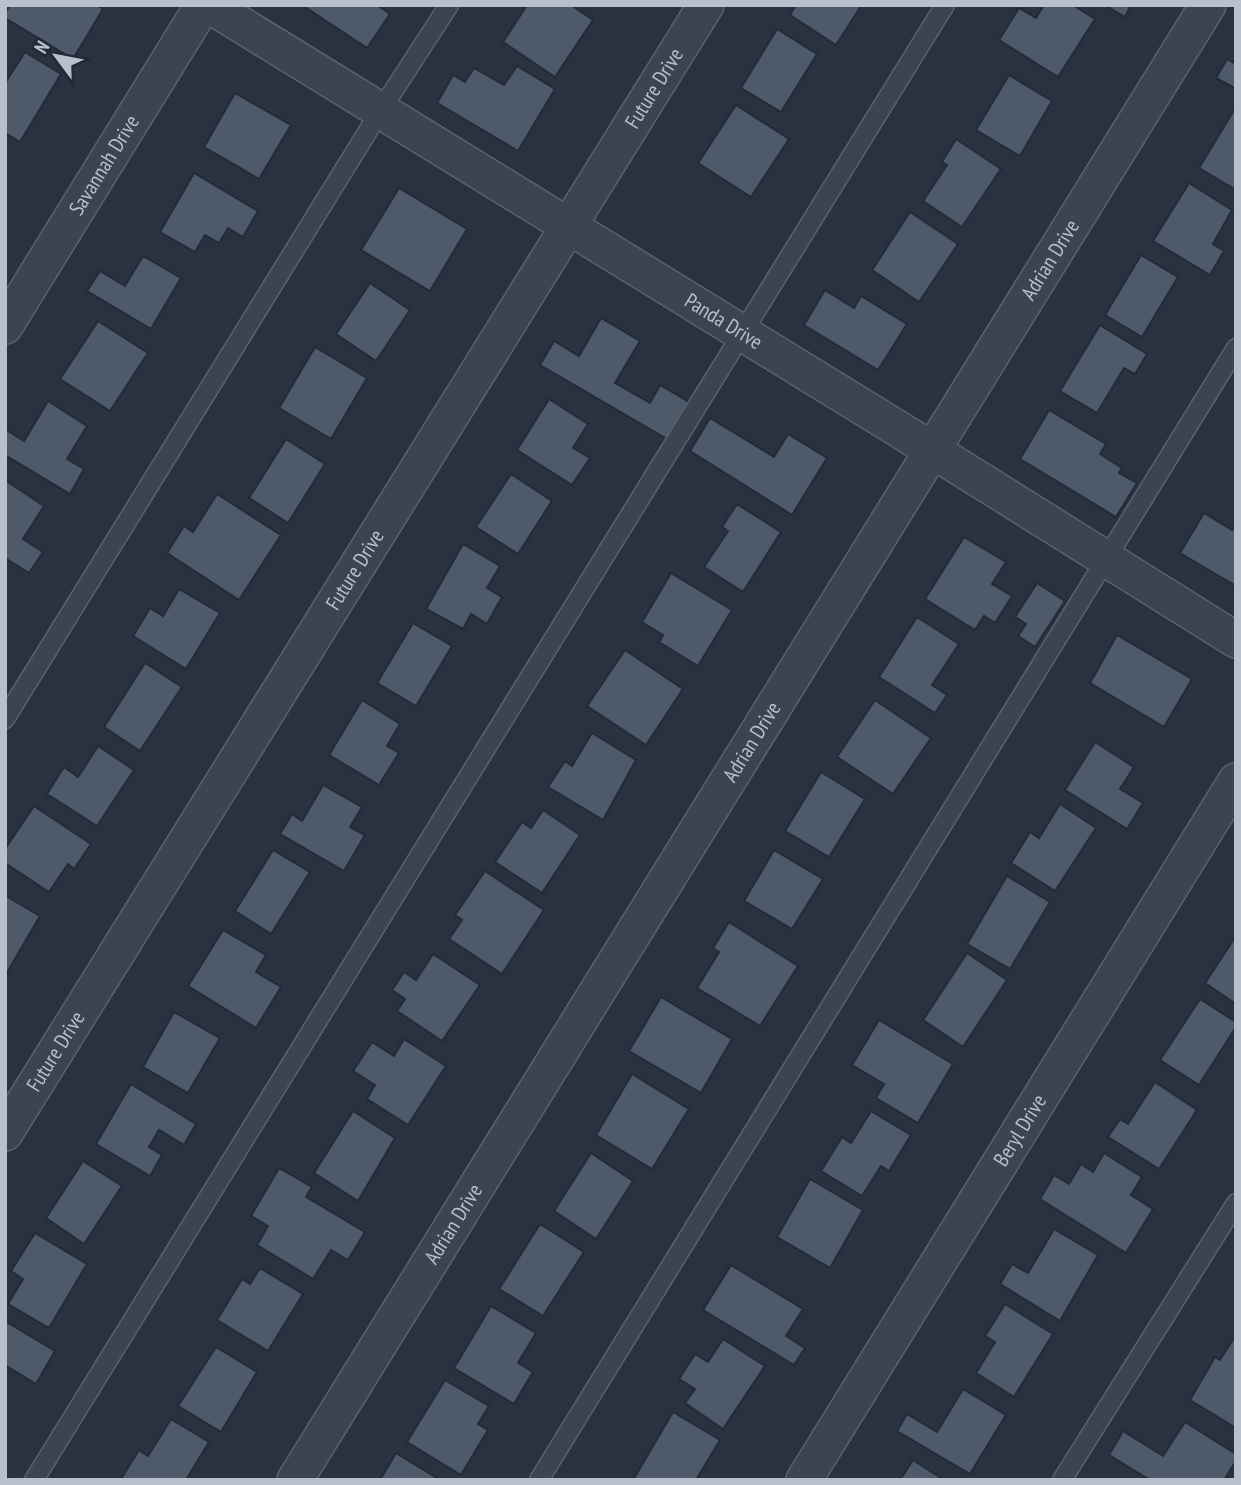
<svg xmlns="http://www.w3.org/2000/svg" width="1241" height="1485" font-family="'PT Sans Narrow',sans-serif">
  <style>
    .building { fill: #4e5969; stroke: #232b38; stroke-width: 2 }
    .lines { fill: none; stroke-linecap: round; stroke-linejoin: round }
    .lane-casing { stroke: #5a626e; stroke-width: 21 }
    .street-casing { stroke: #5a626e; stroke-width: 38 }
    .lane { stroke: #3c4450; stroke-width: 18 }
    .street { stroke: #3c4450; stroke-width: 35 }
    .labels { text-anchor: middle; stroke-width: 6; stroke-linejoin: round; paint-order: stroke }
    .street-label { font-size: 21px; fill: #b9bfcb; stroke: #212936 }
  </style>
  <rect width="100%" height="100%" fill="#283240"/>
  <g class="building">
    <polygon points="10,5 97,5 103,9 73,59 5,18 5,13"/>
    <polygon points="302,5 377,5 390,14 367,48"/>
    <polygon points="527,5 571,5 593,20 555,77 503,42"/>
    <polygon points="796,5 860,5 861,6 836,45 790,15"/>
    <polygon points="1044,5 1073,5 1095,19 1058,77 999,40 1019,8 1036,18"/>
    <polygon points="1105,5 1131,5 1125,17"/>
    <polygon points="777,29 817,54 781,112 741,88"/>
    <polygon points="25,52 61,74 20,142 5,133 5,83"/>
    <polygon points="1227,59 1236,64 1236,89 1216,78"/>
    <polygon points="517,66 555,89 518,151 437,103 453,75 465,82 474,68 504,85"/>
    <polygon points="1009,75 1052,101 1020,156 976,130"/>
    <polygon points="235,93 291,125 259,179 204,147"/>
    <polygon points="736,105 789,139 751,197 698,163"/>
    <polygon points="1234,110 1236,111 1236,190 1199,168"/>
    <polygon points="956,139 1001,169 962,227 923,201 947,165 942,162"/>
    <polygon points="194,173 258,211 243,237 228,228 219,243 205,235 195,252 160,232"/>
    <polygon points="1189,183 1232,210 1213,244 1224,251 1210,275 1153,241"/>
    <polygon points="399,188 467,229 430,291 361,250"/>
    <polygon points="910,212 958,244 919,302 872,270"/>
    <polygon points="1141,255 1178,277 1142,337 1105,315"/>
    <polygon points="143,256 181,278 151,329 87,291 100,271 125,286"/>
    <polygon points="370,283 410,310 376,361 336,334"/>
    <polygon points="825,290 854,308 861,296 907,324 878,370 804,325"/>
    <polygon points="601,318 640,341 615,383 650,403 660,385 689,402 667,439 540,365 554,341 579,356"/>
    <polygon points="98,321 148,353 110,411 60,379"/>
    <polygon points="1100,325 1147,354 1135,374 1124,368 1097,413 1060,391"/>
    <polygon points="315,347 367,378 331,439 279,408"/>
    <polygon points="549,399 588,424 573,448 590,458 572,485 517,450"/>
    <polygon points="48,401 87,426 67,459 84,469 70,494 5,455 5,429 24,441"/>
    <polygon points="1049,410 1106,444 1100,454 1122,468 1119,473 1137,483 1116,517 1020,459"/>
    <polygon points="710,418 774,457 788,434 827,458 792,515 690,451"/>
    <polygon points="286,439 325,464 288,523 249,498"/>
    <polygon points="511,474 552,501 518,554 476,527"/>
    <polygon points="5,480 44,506 23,539 43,552 29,573 5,558"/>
    <polygon points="217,494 281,535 239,600 167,553 184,526 193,532"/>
    <polygon points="737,504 781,532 743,592 704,567 728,531 722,527"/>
    <polygon points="1204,513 1232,530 1236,524 1236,586 1180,553"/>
    <polygon points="964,537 1006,562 992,584 1012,596 995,623 984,616 975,630 925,599"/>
    <polygon points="463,544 500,566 487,588 502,597 487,624 471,614 463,629 426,609"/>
    <polygon points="671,573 732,610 698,666 659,642 663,635 642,622"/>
    <polygon points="1037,583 1065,601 1035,647 1018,636 1026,624 1015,617"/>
    <polygon points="179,589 220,613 186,669 133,636 150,608 163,616"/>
    <polygon points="917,617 959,644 932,685 947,695 935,713 879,677"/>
    <polygon points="413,623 452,646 416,706 377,683"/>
    <polygon points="1117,635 1192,679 1164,727 1090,683"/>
    <polygon points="625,650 683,689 646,745 587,706"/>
    <polygon points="145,663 182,687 140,751 104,727"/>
    <polygon points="362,700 400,724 387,746 399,753 379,785 329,755"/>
    <polygon points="875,700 931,738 893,794 837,757"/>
    <polygon points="592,733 636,760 603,820 548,787 565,761 572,766"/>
    <polygon points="1095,742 1134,767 1120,789 1143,803 1127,829 1065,790"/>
    <polygon points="98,746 134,770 97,826 47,794 64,767 78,777"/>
    <polygon points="821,772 865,799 829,857 785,831"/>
    <polygon points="323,785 362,807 350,827 365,835 344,871 280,834 292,814 302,821"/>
    <polygon points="1060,804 1096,828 1055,891 1011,863 1030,832 1039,838"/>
    <polygon points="34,806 91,844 74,869 68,864 49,892 5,863 5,849"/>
    <polygon points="543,810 580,835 542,893 495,862 522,822 531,828"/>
    <polygon points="273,850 310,872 271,934 235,911"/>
    <polygon points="774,850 823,879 792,929 744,901"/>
    <polygon points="485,871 544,910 502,974 449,939 462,920 455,915"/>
    <polygon points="1007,876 1050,902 1010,969 967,944"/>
    <polygon points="6,896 40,916 5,976 5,897"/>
    <polygon points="729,922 798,966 760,1026 697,988 719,952 713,948"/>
    <polygon points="223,930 266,955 256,972 281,987 256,1028 188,986"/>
    <polygon points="1236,936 1236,1004 1205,983"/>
    <polygon points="967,953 1007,980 963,1047 923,1020"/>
    <polygon points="433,954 480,985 442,1041 397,1011 405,999 392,990 404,972 416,980"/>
    <polygon points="661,997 732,1039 701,1093 629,1051"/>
    <polygon points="1200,999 1236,1022 1236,1027 1199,1085 1160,1060"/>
    <polygon points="174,1012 220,1038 188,1093 143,1067"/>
    <polygon points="879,1020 953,1064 918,1123 876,1098 884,1084 852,1065"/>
    <polygon points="404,1039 446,1066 408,1125 367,1099 375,1085 353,1071 372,1042 394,1056"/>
    <polygon points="632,1074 689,1109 652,1169 596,1135"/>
    <polygon points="1155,1082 1197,1110 1159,1169 1108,1137 1120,1119 1128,1124"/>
    <polygon points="131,1084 196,1124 184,1145 159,1130 149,1147 162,1155 150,1176 96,1144"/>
    <polygon points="353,1111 395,1138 358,1201 314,1173"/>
    <polygon points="871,1111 911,1135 889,1171 881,1166 862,1196 821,1171 842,1137 851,1143"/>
    <polygon points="591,1153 633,1181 596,1239 554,1211"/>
    <polygon points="1104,1153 1142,1177 1131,1195 1153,1209 1126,1253 1040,1199 1054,1175 1069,1184 1081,1164 1093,1172"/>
    <polygon points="83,1161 122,1186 84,1244 46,1218"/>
    <polygon points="279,1168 312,1187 306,1197 365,1232 348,1260 331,1250 313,1279 257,1245 268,1226 251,1216"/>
    <polygon points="810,1179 863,1210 830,1268 777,1237"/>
    <polygon points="540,1224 584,1252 543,1316 499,1289"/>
    <polygon points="1054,1229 1098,1255 1060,1321 1000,1284 1012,1264 1028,1273"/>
    <polygon points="35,1233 87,1264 49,1328 8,1304 23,1279 11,1271"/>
    <polygon points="731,1265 803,1309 786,1336 805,1348 794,1365 703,1310"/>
    <polygon points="260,1268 303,1294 268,1351 217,1320 242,1279 250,1284"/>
    <polygon points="1005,1304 1053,1334 1014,1397 976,1373 995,1342 985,1336"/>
    <polygon points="491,1306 536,1333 518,1363 533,1372 514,1404 454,1368"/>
    <polygon points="5,1321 55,1351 36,1384 5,1365"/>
    <polygon points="1234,1338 1236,1339 1236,1428 1190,1400 1215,1357 1220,1360"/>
    <polygon points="723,1339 765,1366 723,1429 685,1403 695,1389 679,1379 695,1354 708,1362"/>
    <polygon points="216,1347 257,1372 221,1432 178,1406"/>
    <polygon points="445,1380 489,1406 478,1424 488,1430 461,1475 407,1442"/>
    <polygon points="963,1389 1006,1415 970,1474 897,1431 907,1414 937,1432"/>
    <polygon points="673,1412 720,1440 696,1480 633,1480"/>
    <polygon points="171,1419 209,1442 186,1480 121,1479 139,1450 148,1456"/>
    <polygon points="1185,1422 1236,1454 1236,1461 1224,1480 1150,1480 1109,1455 1123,1431 1163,1456"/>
    <polygon points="396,1453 440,1480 380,1480"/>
    <polygon points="913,1460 944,1480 900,1480"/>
  </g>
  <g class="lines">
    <defs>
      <g id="lane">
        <polyline points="5,719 381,110 449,5"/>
        <polyline points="34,1480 945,5"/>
        <polyline points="539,1480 1236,348"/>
        <polyline points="1062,1480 1236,1203"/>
      </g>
      <g id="street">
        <path id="s1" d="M209 5 900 430 1236 640"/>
        <path id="s2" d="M5 326 203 5"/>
        <path id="s3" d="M5 1133 706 5"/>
        <path id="s4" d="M295 1480 1208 5"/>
        <path id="s5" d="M804 1480 1236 781"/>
      </g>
    </defs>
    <use href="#lane" class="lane-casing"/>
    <use href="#street" class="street-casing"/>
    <use href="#lane" class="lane"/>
    <use href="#street" class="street"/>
  </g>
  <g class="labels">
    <g class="street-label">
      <text dy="7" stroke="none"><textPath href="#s3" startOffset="1230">Future Drive</textPath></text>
      <text dy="7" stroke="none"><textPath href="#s2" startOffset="189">Savannah Drive</textPath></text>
      <text dy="7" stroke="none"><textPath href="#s4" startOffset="1435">Adrian Drive</textPath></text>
      <text dy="7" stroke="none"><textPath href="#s1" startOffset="604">Panda Drive</textPath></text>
      <text dy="7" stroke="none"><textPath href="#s3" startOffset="663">Future Drive</textPath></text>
      <text dy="7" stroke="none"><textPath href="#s4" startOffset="868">Adrian Drive</textPath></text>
      <text dy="7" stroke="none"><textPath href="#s3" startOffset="96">Future Drive</textPath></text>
      <text dy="7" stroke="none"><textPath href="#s5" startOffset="411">Beryl Drive</textPath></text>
      <text dy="7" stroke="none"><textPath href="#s4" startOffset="301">Adrian Drive</textPath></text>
    </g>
  </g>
  <rect width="1241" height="1485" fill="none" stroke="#b9bfcb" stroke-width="14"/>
  <g transform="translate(56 56) rotate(302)" stroke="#212936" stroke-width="5" paint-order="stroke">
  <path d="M0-5L12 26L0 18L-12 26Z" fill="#b9bfcb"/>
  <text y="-10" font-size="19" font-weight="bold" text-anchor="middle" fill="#b9bfcb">N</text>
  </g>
</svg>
